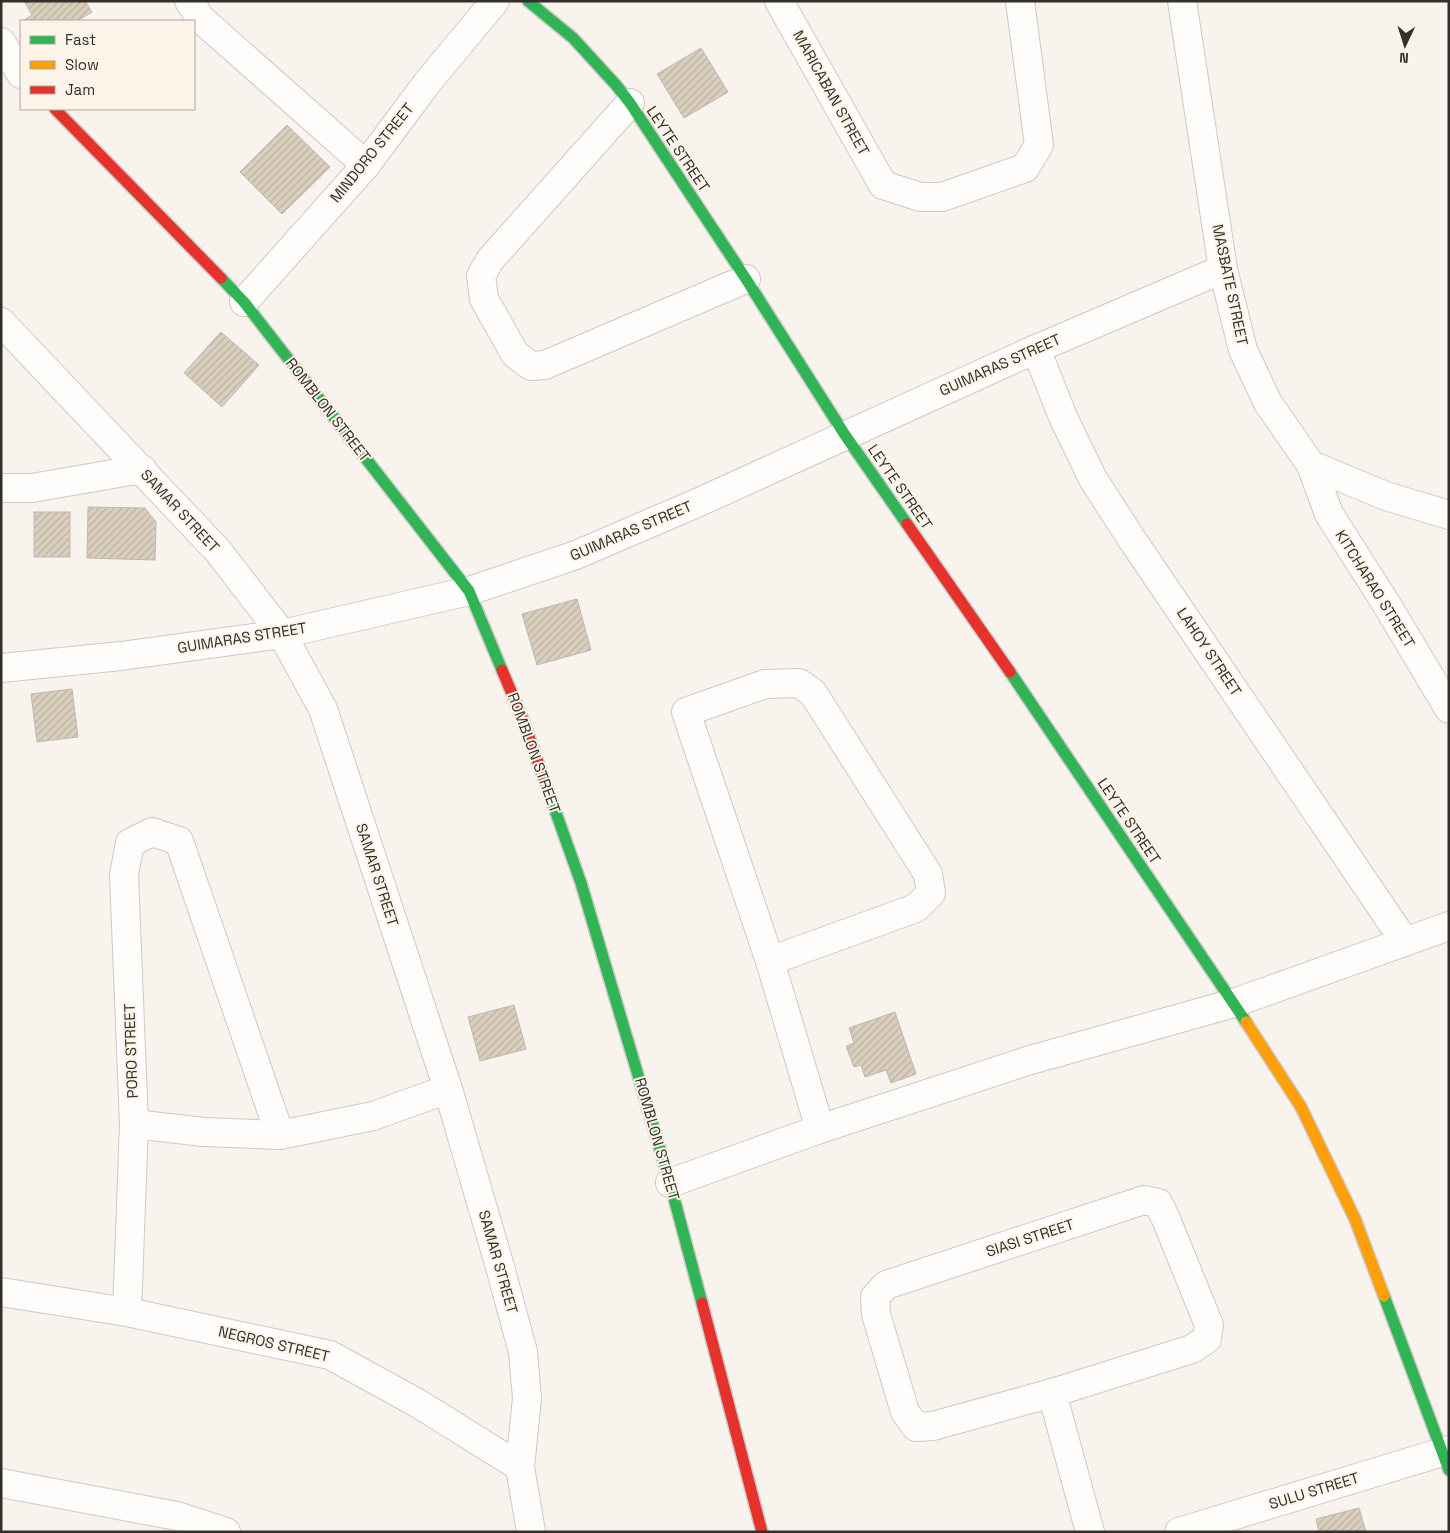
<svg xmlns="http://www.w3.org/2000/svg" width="1450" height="1533" font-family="'Space Grotesk',sans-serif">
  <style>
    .building { fill: url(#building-hatch); stroke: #bbb8b3 }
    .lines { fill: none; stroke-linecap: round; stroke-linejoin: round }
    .street-casing { stroke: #cdc9c4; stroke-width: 30 }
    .fast-casing { stroke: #cdc9c4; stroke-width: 14 }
    .slow-casing { stroke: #cdc9c4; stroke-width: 14 }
    .jam-casing { stroke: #cdc9c4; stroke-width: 14 }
    .street { stroke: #fefdfc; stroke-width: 28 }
    .fast { stroke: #30b455; stroke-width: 11 }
    .slow { stroke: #ff9f0a; stroke-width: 11 }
    .jam { stroke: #e5322d; stroke-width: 11 }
    .labels { text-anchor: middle; stroke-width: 4; stroke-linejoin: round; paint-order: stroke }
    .street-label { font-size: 15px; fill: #33302b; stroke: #fcf4e9 }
  </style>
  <defs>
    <pattern id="building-hatch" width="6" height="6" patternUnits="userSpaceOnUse" patternTransform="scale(1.25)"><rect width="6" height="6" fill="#dacebc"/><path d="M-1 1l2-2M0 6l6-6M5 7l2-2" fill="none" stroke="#bcb1a2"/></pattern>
  </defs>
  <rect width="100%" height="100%" fill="#f8f3ed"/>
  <g class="building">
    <polygon points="24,1 85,1 92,12 77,21 23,21 32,15"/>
    <polygon points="701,48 728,92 684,118 657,74"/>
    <polygon points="287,125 330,167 282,214 240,172"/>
    <polygon points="221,332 259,365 222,407 184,373"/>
    <polygon points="88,507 145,508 156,522 155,560 87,558"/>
    <rect x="34" y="512" width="36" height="45"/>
    <polygon points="577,599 591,650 537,665 522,614"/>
    <polygon points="72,689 78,737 37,742 31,694"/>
    <polygon points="514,1005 526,1049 480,1061 468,1017"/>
    <polygon points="895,1012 916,1074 891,1083 886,1070 865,1077 861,1065 854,1067 846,1046 854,1043 849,1028"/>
    <polygon points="1359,1508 1366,1532 1319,1532 1316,1519"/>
  </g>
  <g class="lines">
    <defs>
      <g id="street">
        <polyline points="189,1 201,19 366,165"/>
        <polyline points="779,1 883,185 920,197 942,197 1025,168 1039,145 1020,1"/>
        <polyline points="1182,1 1223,269 1243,350 1268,403 1311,465 1386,496 1449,515"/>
        <polyline points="1,42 21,74"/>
        <polyline points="630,103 490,260 481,276 484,299 515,354 531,366 545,365 746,279"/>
        <polyline points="244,302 366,165 427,83 495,1"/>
        <polyline points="1,322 218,551 282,634 323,709 448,1089 500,1267 523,1352 527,1398 520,1467 531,1532"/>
        <polyline points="1036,349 1063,417 1093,479 1131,538 1405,942"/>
        <polyline points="1311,465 1329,514 1387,605 1449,709"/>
        <polyline points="1,488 32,488 142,469"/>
        <polyline points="1,668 121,656 282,634 469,591 576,555 697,503 1036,349 1223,269"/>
        <polyline points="770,961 916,908 931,893 928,874 813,693 799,683 765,684 686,712 770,961 820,1129"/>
        <polyline points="134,1124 204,1132 280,1135 373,1116 448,1089"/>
        <polyline points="670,1183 820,1129 1027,1061 1234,1003 1449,926"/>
        <polygon points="1144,1200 1158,1203 1166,1219 1209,1325 1207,1339 1192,1349 1052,1393 933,1426 916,1427 905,1412 876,1314 875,1297 886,1285"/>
        <polyline points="1,1292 127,1312 330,1355 419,1404 520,1467"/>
        <polyline points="127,1312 134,1124 124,875 130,843 152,832 179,841 280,1135"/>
        <polyline points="1052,1393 1090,1532"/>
        <polyline points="1,1483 177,1516 226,1532"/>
        <polyline points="1179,1532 1449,1450"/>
      </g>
      <g id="fast">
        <polyline points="528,1 573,38 616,85 630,103 746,279 845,435 907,524"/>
        <polyline points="221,278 244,302 469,591 502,670"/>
        <polyline points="1010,672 1246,1022"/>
        <polyline points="544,779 581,883 670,1183 702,1303"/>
        <polyline points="1384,1296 1449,1470"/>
      </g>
      <polyline id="slow" points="1246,1022 1301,1107 1355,1219 1384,1296"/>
      <g id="jam">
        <polyline points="55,109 221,278"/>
        <polyline points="907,524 1010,672"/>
        <polyline points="502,670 523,720 544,779"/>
        <polyline points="702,1303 762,1532"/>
      </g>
    </defs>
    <use href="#street" class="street-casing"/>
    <use href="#fast" class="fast-casing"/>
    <use href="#slow" class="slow-casing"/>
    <use href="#jam" class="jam-casing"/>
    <use href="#street" class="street"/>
    <use href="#fast" class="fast"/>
    <use href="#slow" class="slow"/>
    <use href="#jam" class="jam"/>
  </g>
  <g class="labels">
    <g class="street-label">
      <text transform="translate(831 93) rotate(61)" y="5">MARICABAN STREET</text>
      <text transform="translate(678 149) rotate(56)" y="5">LEYTE STREET</text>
      <text transform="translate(372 153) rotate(-51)" y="5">MINDORO STREET</text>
      <text transform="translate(1230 285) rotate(78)" y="5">MASBATE STREET</text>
      <text transform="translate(1000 365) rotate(-24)" y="5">GUIMARAS STREET</text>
      <text transform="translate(328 410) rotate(52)" y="5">ROMBLON STREET</text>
      <text transform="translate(900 487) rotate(55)" y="5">LEYTE STREET</text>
      <text transform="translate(180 511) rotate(47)" y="5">SAMAR STREET</text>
      <text transform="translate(631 531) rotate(-23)" y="5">GUIMARAS STREET</text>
      <text transform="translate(1375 589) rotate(58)" y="5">KITCHARAO STREET</text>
      <text transform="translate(242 638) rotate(-9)" y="5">GUIMARAS STREET</text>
      <text transform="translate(1209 652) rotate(56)" y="5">LAHOY STREET</text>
      <text transform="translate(534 753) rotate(70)" y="5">ROMBLON STREET</text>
      <text transform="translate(1129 821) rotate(56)" y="5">LEYTE STREET</text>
      <text transform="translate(377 875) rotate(72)" y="5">SAMAR STREET</text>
      <text transform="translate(131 1051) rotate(-92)" y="5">PORO STREET</text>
      <text transform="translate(657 1139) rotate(74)" y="5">ROMBLON STREET</text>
      <text transform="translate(1030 1238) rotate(-18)" y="5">SIASI STREET</text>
      <text transform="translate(498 1262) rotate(74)" y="5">SAMAR STREET</text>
      <text transform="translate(274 1344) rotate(13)" y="5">NEGROS STREET</text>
      <text transform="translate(1314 1491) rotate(-17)" y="5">SULU STREET</text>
    </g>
  </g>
  <rect width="1450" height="1533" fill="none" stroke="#33302b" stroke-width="5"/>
  <rect x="20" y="20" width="175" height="90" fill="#fcf4e9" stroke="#aca69d"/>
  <rect x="30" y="36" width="25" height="8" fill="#30b455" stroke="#aca69d"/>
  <text x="65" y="45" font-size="15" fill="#33302b">Fast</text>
  <rect x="30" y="61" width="25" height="8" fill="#ff9f0a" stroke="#aca69d"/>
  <text x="65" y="70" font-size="15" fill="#33302b">Slow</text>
  <rect x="30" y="86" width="25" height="8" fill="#e5322d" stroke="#aca69d"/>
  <text x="65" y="95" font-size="15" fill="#33302b">Jam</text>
  <g transform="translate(1405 45) rotate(184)" stroke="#fcf4e9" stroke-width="4" paint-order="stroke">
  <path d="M0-4L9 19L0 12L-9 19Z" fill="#33302b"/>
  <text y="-8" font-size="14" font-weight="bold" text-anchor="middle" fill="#33302b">N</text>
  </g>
</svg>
